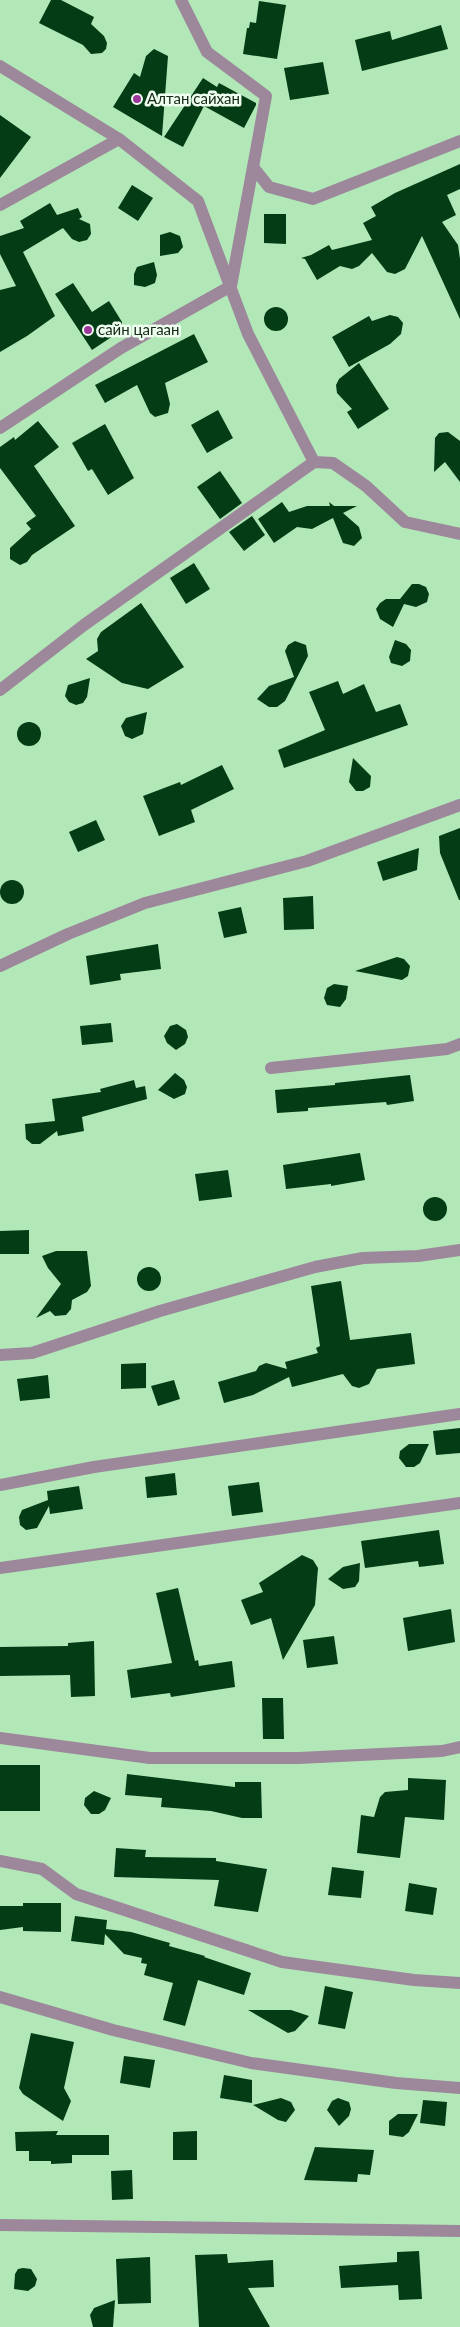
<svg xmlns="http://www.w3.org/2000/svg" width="460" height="2327" font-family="Lato,sans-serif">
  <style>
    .building { fill: #043c15 }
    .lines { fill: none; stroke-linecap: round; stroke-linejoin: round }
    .street { stroke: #9d879b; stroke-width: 12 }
    .poi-dot { fill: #9c379b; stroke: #eefeef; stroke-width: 2 }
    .labels { text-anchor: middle; stroke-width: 5; stroke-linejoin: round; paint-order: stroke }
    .poi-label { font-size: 15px; fill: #152a18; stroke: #eefeef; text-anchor: start }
  </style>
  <rect width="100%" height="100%" fill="#b2e8b8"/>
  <g class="building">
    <polygon points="51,0 61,0 94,17 91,24 104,36 107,43 106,49 102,53 91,54 83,45 39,23"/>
    <polygon points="259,1 286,5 277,59 243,54 247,28 249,28 250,22 256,23"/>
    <polygon points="441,25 448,49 362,71 355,40 390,31 392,40"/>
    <polygon points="154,49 168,56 162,136 113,107 134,73 140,77 146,56"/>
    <polygon points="323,62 329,94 290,100 284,68"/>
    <polygon points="203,78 217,87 219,83 256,103 256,105 244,128 204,106 183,147 164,137"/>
    <polygon points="0,115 31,137 0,178"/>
    <polygon points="460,164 460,189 447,195 456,215 442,222 458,245 460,259 460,319 422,236 405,269 395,274 387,272 372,253 359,266 352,269 340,266 317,280 305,259 301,258 311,255 329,245 332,250 372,240 363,223 376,216 371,207 395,193"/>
    <polygon points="132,185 153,198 138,221 118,208"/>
    <polygon points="50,203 57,215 78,208 82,217 79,219 90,224 91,234 87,240 79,242 72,239 63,228 23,252 55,316 27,336 0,352 0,290 16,286 0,254 0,236 24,228 20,221"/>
    <polygon points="264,214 286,214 286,244 264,243"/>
    <polygon points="170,232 180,236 183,247 178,253 160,256 160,235"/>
    <polygon points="154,262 157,275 155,283 145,287 134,285 134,274 137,267"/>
    <polygon points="73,283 92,312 109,301 122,322 122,330 92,350 55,294"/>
    <circle cx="276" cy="319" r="12"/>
    <polygon points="390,315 398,317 403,323 401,334 390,344 349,367 332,337 369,316 372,321"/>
    <polygon points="194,334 208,362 165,383 170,404 168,413 155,417 150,413 137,385 105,403 95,385"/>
    <polygon points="359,363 389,409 358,429 347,412 352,409 337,393 336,385 339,379"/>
    <polygon points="218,410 233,438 207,453 191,425"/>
    <polygon points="38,421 59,447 34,466 75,526 32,555 27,562 20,565 10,559 10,548 31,529 26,523 36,516 0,468 0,447 14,437 15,440"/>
    <polygon points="105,424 134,478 108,495 92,469 88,471 72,443"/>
    <polygon points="448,432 460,441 460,482 445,462 434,472 435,438 439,433"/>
    <polygon points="220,471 242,503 220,519 197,487"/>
    <polygon points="282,502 289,512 307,506 330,506 329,502 334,506 357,506 343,513 359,527 362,538 354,546 343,543 333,518 312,529 297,527 274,543 258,519"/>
    <polygon points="252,516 265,535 244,551 229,532"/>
    <polygon points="194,563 210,589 186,604 170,578"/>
    <polygon points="412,584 419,584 426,587 429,594 427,602 416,607 404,604 393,627 380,619 376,609 380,603 386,599 400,599"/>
    <polygon points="141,603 184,667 148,689 122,683 86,659 98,651 97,639 101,632"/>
    <polygon points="395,640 406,644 411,650 410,661 402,666 391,663 389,657"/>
    <polygon points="295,641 306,645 308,656 285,701 277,707 269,707 257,699 269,686 294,677 285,651 288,645"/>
    <polygon points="90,678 87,697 83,703 76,705 69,702 65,696 68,685"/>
    <polygon points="338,681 343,694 364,684 376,712 400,704 408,725 284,768 278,750 325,730 309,692"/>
    <polygon points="147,712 143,734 132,739 125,736 121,726 126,718"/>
    <circle cx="29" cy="734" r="12"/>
    <polygon points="353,758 371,776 370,787 363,791 356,791 349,782"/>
    <polygon points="222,765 234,789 191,810 195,822 159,836 143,796 180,782 181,785"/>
    <polygon points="96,820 105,840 78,852 69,832"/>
    <polygon points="460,828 460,900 459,900 440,853 439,836"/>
    <polygon points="419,848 417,870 383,881 377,862"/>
    <circle cx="12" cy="892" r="12"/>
    <polygon points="313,896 314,929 284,930 283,898"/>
    <polygon points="241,907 247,933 224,938 218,912"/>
    <polygon points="158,944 161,969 120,974 121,980 90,985 86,956"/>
    <polygon points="397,957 404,959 410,966 408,976 402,980 355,971"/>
    <polygon points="334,984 348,986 346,999 340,1007 327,1005 324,998 327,988"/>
    <polygon points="111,1023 113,1042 82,1045 80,1026"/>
    <polygon points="177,1024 186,1030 188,1037 185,1044 176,1050 167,1043 164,1036 170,1026"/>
    <polygon points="175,1073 184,1080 187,1087 185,1094 174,1099 158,1090"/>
    <polygon points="410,1075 414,1101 387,1105 386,1102 308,1108 308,1111 277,1113 275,1090 335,1085 335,1083"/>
    <polygon points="134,1080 136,1088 145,1086 147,1099 82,1117 84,1131 58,1136 57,1131 40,1144 32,1144 26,1139 25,1124 55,1121 52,1099 101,1092 100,1089"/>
    <polygon points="360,1153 365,1180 331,1186 331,1184 286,1189 283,1165"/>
    <polygon points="228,1170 232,1197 199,1201 195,1174"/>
    <circle cx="435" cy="1209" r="12"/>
    <polygon points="29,1230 29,1254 0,1254 0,1231"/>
    <polygon points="56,1251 87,1251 91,1286 87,1292 72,1300 71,1309 66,1315 55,1316 50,1311 36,1318 61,1284 48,1268 42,1256"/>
    <circle cx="149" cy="1279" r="12"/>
    <polygon points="341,1281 350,1340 411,1333 415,1364 377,1369 369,1384 359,1388 352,1386 343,1374 292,1387 289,1377 253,1395 224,1403 218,1382 256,1371 259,1366 266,1363 287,1369 285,1362 318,1353 316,1348 320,1346 311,1286"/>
    <polygon points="146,1363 146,1388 121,1389 121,1364"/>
    <polygon points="48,1375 50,1398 20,1401 17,1379"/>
    <polygon points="174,1380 180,1399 158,1406 151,1386"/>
    <polygon points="460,1428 460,1453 436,1455 433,1431"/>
    <polygon points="409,1444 429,1444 420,1463 414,1467 406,1467 399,1458 400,1451"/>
    <polygon points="175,1473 177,1495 147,1498 145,1477"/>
    <polygon points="259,1482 263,1512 232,1516 228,1486"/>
    <polygon points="79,1486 83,1509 50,1514 49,1506 37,1528 26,1530 20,1525 19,1517 22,1510 48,1500 47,1491"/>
    <polygon points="439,1530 444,1564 419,1567 418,1561 365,1568 361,1541"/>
    <polygon points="302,1555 313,1560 318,1568 315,1605 283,1660 271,1618 251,1625 241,1600 263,1592 259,1583"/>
    <polygon points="360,1563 359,1581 355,1587 343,1589 328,1579 343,1567"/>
    <polygon points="178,1588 195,1661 198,1660 199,1666 232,1661 235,1687 171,1697 170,1693 131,1698 127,1670 172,1663 156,1593"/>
    <polygon points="451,1609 455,1642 408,1651 403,1618"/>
    <polygon points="334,1636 338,1664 307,1668 303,1640"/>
    <polygon points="94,1641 95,1696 71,1697 70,1675 0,1676 0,1647 68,1646 68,1643"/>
    <polygon points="262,1698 283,1698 284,1739 263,1739"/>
    <rect x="0" y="1765" width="40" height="46"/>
    <polygon points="127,1774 235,1787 235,1782 261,1782 262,1818 242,1818 211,1811 161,1807 162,1798 125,1795"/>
    <polygon points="408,1778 446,1780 444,1820 405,1817 400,1858 357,1853 361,1815 374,1817 380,1797 385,1792 408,1790"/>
    <polygon points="94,1791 111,1798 105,1810 99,1814 91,1814 84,1805 85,1798"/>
    <polygon points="116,1848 146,1850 145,1857 216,1858 216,1861 267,1869 258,1912 214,1906 219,1880 114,1877"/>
    <polygon points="332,1867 364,1871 361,1898 328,1895"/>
    <polygon points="409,1883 437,1888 433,1915 405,1911"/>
    <polygon points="23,1903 61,1903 61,1932 23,1931 23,1927 0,1930 0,1906 23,1906"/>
    <polygon points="75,1916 107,1920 106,1929 131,1932 170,1943 169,1946 205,1956 204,1957 251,1973 244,1995 198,1980 185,2026 163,2020 173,1983 144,1975 147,1964 141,1963 142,1958 124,1954 105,1934 104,1945 71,1941"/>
    <polygon points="325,1986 353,1992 345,2029 318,2024"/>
    <polygon points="248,2010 291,2010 309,2016 295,2031 288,2033"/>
    <polygon points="31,2033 74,2042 64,2088 71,2101 63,2121 23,2094 19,2088"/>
    <polygon points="124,2056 155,2060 150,2088 120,2083"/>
    <polygon points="224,2075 252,2080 252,2103 220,2098"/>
    <polygon points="281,2098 291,2102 295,2110 286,2122 278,2120 253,2105"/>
    <polygon points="338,2098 349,2102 351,2109 349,2116 339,2126 327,2110 332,2101"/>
    <polygon points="423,2100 447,2102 445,2126 420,2123"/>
    <polygon points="398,2114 418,2114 409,2132 403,2137 389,2135 389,2121"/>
    <polygon points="58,2131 56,2135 109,2135 109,2155 72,2155 72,2163 51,2164 51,2161 29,2161 29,2151 16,2151 15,2132"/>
    <polygon points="197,2131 197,2160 173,2160 173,2132"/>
    <polygon points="315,2147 374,2150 370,2175 358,2174 357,2182 304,2180"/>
    <polygon points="132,2170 133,2199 112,2200 111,2171"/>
    <polygon points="419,2251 422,2299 399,2300 398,2285 341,2288 339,2266 397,2262 397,2252"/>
    <polygon points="227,2254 228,2263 273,2260 274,2287 248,2288 270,2327 199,2327 195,2255"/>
    <polygon points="150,2257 151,2303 118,2304 116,2259"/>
    <polygon points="23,2268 31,2269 37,2279 35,2286 28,2291 14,2289 15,2274 18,2269"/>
    <polygon points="115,2300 113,2327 93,2327 90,2315 94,2308"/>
  </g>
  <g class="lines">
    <g class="street">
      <polyline points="181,0 207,52 266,96 253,167"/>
      <polyline points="0,66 119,139 198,201 248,334 314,462 84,625 0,690"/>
      <polyline points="0,205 119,139"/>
      <polyline points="0,428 121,348 231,286 253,167 269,187 313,199 460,141"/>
      <polyline points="314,462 333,463 366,486 405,522 460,534"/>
      <polyline points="0,966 68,934 145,903 307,861 460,805"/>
      <polyline points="271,1068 447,1049 460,1044"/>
      <polyline points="0,1355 32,1353 160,1311 315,1267 363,1258 418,1256 460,1250"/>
      <polyline points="0,1485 94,1467 460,1414"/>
      <polyline points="0,1568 460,1503"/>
      <polyline points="0,1738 150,1758 299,1758 442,1751 460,1747"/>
      <polyline points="0,1861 42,1869 76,1894 282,1962 414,1980 460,1983"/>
      <polyline points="0,1997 113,2030 251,2063 396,2083 460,2088"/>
      <polyline points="0,2225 460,2231"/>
    </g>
  </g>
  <g class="poi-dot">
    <circle cx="137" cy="99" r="5"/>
    <circle cx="88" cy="330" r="5"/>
  </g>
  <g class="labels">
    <g class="poi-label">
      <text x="147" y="104">Алтан сайхан</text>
      <text x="98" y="335">сайн цагаан</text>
    </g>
  </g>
</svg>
